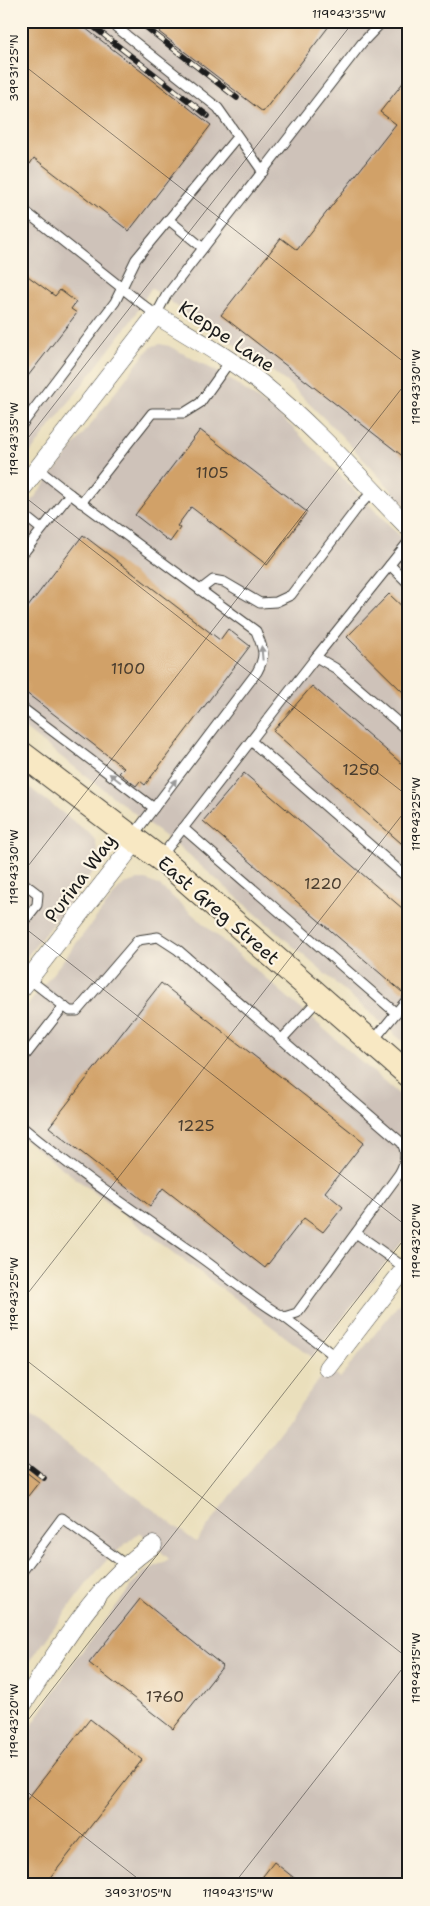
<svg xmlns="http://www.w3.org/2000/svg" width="430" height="1906" font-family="'Shantell Sans',sans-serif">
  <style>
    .industrial { fill: #cec2b9 }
    .building { fill: #d1a168 }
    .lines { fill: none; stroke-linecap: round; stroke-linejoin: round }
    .service-casing { stroke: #3b3934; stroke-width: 11 }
    .minor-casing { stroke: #3b3934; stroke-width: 19 }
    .secondary-casing { stroke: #3b3934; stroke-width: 26 }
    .service { stroke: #fff; stroke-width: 9 }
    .minor { stroke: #fff; stroke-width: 18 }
    .secondary { stroke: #f8e8c3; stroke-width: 24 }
    .rail-casing { stroke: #1c1c1c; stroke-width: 5.5 }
    .rail { stroke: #fcf5e5; stroke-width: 4; stroke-dasharray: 11; stroke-linecap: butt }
    .oneway { fill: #999 }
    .ticks { fill: none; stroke: #1c1c1c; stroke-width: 1; stroke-opacity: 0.45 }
    .labels { text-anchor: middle; stroke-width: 4.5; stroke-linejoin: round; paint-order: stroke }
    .number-label { font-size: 16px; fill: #493d2f }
    .street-label { font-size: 19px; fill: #1c1c1c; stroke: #fcf5e5 }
    .neatline { fill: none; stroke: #1c1c1c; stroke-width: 2 }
    .ticks-label { font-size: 12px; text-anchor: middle; fill: #1c1c1c }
  </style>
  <rect width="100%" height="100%" fill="#fcf5e5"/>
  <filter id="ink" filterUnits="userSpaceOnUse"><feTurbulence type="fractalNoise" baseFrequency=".02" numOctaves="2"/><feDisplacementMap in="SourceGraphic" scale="10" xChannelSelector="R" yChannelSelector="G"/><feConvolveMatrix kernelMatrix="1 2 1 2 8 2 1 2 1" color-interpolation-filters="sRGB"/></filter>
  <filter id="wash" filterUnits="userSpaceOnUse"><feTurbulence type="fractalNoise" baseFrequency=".0096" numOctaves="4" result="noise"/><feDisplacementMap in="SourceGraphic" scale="20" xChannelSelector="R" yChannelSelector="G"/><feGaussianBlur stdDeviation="1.12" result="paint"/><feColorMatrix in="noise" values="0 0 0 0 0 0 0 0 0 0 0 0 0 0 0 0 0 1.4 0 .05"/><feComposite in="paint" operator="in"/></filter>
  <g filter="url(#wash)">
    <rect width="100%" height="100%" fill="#eadfbc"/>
    <g class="industrial">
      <polygon points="21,21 409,21 409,509 338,432 289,384 252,356 195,319 151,288 131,321 21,465"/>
      <polygon points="160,344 169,346 225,376 273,410 291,426 409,545 409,1047 186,853 21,726 21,515 147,351 153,346"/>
      <polygon points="21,781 89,833 95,840 99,857 96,867 90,876 21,964"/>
      <polygon points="138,880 146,880 160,886 409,1103 409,1233 312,1357 21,1137 21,1014 118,890 124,884"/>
      <polygon points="409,1291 409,1885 21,1885 21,1742 73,1663 134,1583 143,1573 169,1559 140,1532 130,1540 105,1562 89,1581 43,1642 21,1675 21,1410 196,1542 327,1369 340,1378"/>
    </g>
    <g id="blocks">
      <g class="building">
        <polygon points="21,21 76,21 211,125 129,231 34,158 30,164 21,157"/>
        <polygon points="168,21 333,21 263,112 159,32"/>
        <polygon points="409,75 409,461 221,315 281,238 297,250 396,124 380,112"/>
        <polygon points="21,271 55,296 60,290 76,302 71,309 77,313 21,385"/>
        <polygon points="200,430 307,512 267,565 191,507 177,526 180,528 170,542 135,515"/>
        <polygon points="83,535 220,640 228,629 250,646 145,785 140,781 136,786 119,773 124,768 21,689 21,616"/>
        <polygon points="389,594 409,613 409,698 347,637"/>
        <polygon points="312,686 409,770 409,850 273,731"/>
        <polygon points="244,773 409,914 409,983 402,992 203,821"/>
        <polygon points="161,983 364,1142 325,1192 343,1207 323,1232 304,1218 265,1268 163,1188 150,1206 49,1127"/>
        <polygon points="21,1468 39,1482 21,1505"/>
        <polygon points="140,1599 223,1666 173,1729 89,1663"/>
        <polygon points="90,1719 142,1760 45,1885 21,1885 21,1807"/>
        <polygon points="274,1862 303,1885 256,1885"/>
      </g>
    </g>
  </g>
  <g filter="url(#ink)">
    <use href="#blocks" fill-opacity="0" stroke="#3b3934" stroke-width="1"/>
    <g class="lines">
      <defs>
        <g id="service">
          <polyline points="120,21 116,27 218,108 263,172"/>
          <polyline points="21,208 156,315 166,296 362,43 383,21"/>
          <polyline points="169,220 203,248"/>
          <polyline points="21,426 115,302 136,259 237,137"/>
          <polyline points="38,469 70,494"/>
          <polyline points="81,503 152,413 184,413 200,403 230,361"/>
          <polyline points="21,513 41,529"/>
          <path d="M21 556 70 494 256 631C263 649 267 654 257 672L132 837"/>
          <polyline points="390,565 409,584"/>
          <polyline points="200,590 213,580 224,582 260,603 276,602 291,595 358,507 373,491"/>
          <polyline points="316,657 409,541"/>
          <polyline points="21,707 154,808"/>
          <polyline points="251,741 409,879"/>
          <polyline points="183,828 396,1013"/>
          <polyline points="160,858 316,657 335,668 409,732"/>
          <polyline points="21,881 38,894 37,905 21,925"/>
          <polyline points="281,1040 320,998"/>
          <polyline points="373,1041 409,997"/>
          <polyline points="21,1061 64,1006"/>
          <path d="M21 1126C78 1174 140 1215 200 1257 228 1277 254 1300 284 1317L297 1313 399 1174C405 1164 408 1154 402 1143L178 950 158 937 138 940 77 1011H70L29 979"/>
          <polyline points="356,1233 405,1268"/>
          <polyline points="284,1317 336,1357"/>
          <polyline points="21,1573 62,1518 126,1565"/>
        </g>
        <g id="minor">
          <path d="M21 490 156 315C192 337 229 358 262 384 315 427 361 479 409 528"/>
          <polyline points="21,989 136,841"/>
          <polyline points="328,1368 409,1263"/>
          <path d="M21 1707C58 1651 96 1583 153 1545"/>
        </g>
        <polyline id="secondary" points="21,753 171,867 409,1075"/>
      </defs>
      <use href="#service" class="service-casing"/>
      <use href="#minor" class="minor-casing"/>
      <use href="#secondary" class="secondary-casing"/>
      <use href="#service" class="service"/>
      <use href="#minor" class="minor"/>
      <use href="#secondary" class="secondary"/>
      <defs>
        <g id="rail">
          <polyline points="86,21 208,116"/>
          <polyline points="138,21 237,98"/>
          <polyline points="21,1460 44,1478"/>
        </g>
      </defs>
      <use href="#rail" class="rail-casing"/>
      <use href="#rail" class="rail"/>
    </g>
    <defs><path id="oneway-solid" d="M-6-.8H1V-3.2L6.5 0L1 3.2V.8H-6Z" transform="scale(1.25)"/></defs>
    <g class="oneway">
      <use href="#oneway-solid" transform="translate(262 653) rotate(-95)"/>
      <use href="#oneway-solid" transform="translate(115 778) rotate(-143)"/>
      <use href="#oneway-solid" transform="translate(172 785) rotate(-53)"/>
    </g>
  </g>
  <path class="ticks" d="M21 63 409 366M21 447 354 21M21 494 409 797M21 875 409 379M21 925 409 1228M21 1302 409 806M21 1356 409 1659M21 1729 409 1233M21 1787 146 1885M233 1885 409 1660"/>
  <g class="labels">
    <g class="number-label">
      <text x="212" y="478">1105</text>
      <text x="128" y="674">1100</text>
      <text x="361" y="775">1250</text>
      <text x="323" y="889">1220</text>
      <text x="196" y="1131">1225</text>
      <text x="165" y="1702">1760</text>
    </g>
    <g class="street-label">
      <text transform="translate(227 336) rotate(34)" y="7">Kleppe Lane</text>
      <text transform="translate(80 878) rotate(-53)" y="7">Purina Way</text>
      <text transform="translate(219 910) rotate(41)" y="7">East Greg Street</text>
    </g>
  </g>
  <rect width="430" height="1906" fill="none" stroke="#fcf5e5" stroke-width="55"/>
  <rect x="28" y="28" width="374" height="1850" class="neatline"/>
  <g class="ticks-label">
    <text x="349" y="18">119°43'35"W</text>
    <text transform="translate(14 68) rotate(-90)" y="4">39°31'25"N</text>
    <text transform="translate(416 387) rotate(-90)" y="4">119°43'30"W</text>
    <text transform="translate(14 439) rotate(-90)" y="4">119°43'35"W</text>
    <text transform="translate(416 814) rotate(-90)" y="4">119°43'25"W</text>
    <text transform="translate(14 867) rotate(-90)" y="4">119°43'30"W</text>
    <text transform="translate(416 1241) rotate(-90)" y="4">119°43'20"W</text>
    <text transform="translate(14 1294) rotate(-90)" y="4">119°43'25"W</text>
    <text transform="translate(416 1668) rotate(-90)" y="4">119°43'15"W</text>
    <text transform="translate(14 1721) rotate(-90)" y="4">119°43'20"W</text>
    <text x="138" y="1897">39°31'05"N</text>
    <text x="238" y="1897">119°43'15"W</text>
  </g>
</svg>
